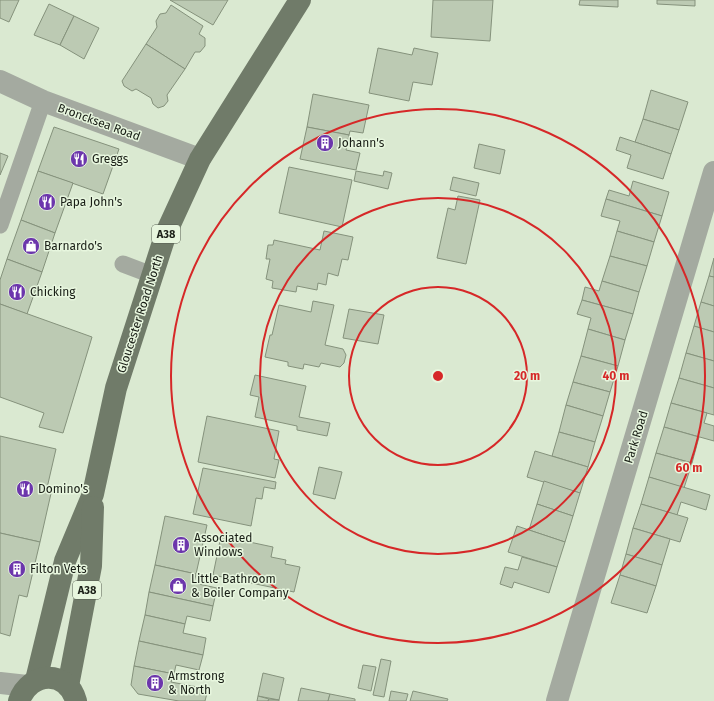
<svg xmlns="http://www.w3.org/2000/svg" width="714" height="701" font-family="'Fira Sans',sans-serif">
  <style>
    .building { fill: #bccab3; stroke: #85927c }
    .lines { fill: none; stroke-linecap: round; stroke-linejoin: round }
    .service { stroke: #a4aaa0; stroke-width: 17 }
    .minor { stroke: #a4aaa0; stroke-width: 22 }
    .primary { stroke: #707b69; stroke-width: 22 }
    .ring { fill: none; stroke: #d62828; stroke-width: 2 }
    .labels { text-anchor: middle; stroke-width: 3; stroke-linejoin: round; paint-order: stroke }
    .shield { fill: #e7f6de; stroke: #575f52; stroke-width: 1 }
    .shield-label { font-size: 11px; font-weight: bold; fill: #191e16 }
    .street-label { font-size: 12px; fill: #191e16; stroke: #e7f6de }
    .poi-label { font-size: 12px; fill: #191e16; stroke: #e7f6de; text-anchor: start }
    .centre { fill: #d62828; stroke: #e7f6de; stroke-width: 2 }
    .ring-label { font-size: 12px; text-anchor: middle; font-weight: bold; fill: #d62828; stroke: #e7f6de; stroke-width: 3; stroke-linejoin: round; paint-order: stroke }
  </style>
  <rect width="100%" height="100%" fill="#dae9d1"/>
  <g class="building">
    <polygon points="0,0 19,0 9,22 0,18"/>
    <polygon points="170,0 228,0 213,25"/>
    <polygon points="433,0 493,0 490,41 431,37"/>
    <polygon points="580,0 618,0 618,7 579,5"/>
    <polygon points="657,0 695,0 695,6 657,4"/>
    <polygon points="49,4 74,16 60,45 34,35"/>
    <polygon points="171,5 203,26 199,34 205,38 205,46 200,52 195,52 185,69 146,44 157,27 156,21 160,14 166,13"/>
    <polygon points="74,16 99,28 84,59 60,45"/>
    <polygon points="146,44 185,69 167,95 168,101 164,106 158,108 153,104 151,98 136,89 132,91 124,86 122,81"/>
    <polygon points="378,48 412,55 414,48 438,53 432,85 413,82 409,101 369,93"/>
    <polygon points="651,90 688,102 679,130 643,119"/>
    <polygon points="313,94 369,105 363,133 350,131 349,135 307,127"/>
    <polygon points="643,119 679,130 671,154 635,142"/>
    <polygon points="54,127 119,149 103,194 38,171"/>
    <polygon points="307,127 349,135 346,150 360,153 356,170 300,159"/>
    <polygon points="620,137 671,154 663,179 627,168 631,155 616,150"/>
    <polygon points="479,144 505,150 500,174 474,168"/>
    <polygon points="0,153 8,156 0,175"/>
    <polygon points="289,167 352,180 342,227 279,213"/>
    <polygon points="38,171 73,183 55,233 21,220"/>
    <polygon points="356,171 383,176 384,171 392,173 388,189 354,181"/>
    <polygon points="453,177 479,183 476,196 450,190"/>
    <polygon points="633,181 669,192 662,216 606,199 609,190 629,196"/>
    <polygon points="458,196 480,200 466,264 437,258 448,208 455,210"/>
    <polygon points="606,199 662,216 654,242 617,231 620,221 601,216"/>
    <polygon points="21,220 55,233 42,272 7,259"/>
    <polygon points="324,231 353,237 348,260 342,259 338,276 328,273 326,285 318,283 317,290 297,286 296,292 272,288 273,281 266,279 270,259 266,259 268,245 273,245 274,240 320,250"/>
    <polygon points="617,231 654,242 647,266 610,256"/>
    <polygon points="610,256 647,266 639,292 602,281"/>
    <polygon points="714,258 714,277 709,276"/>
    <polygon points="7,259 42,272 27,314 0,304 0,280"/>
    <polygon points="709,276 714,277 714,306 701,302"/>
    <polygon points="602,281 639,292 633,314 582,300 585,287 599,291"/>
    <polygon points="582,300 633,314 625,340 588,329 591,318 577,314"/>
    <polygon points="313,301 334,305 325,345 343,349 346,355 344,363 340,367 321,363 319,367 304,364 303,369 288,366 288,362 265,357 270,335 272,335 279,305 311,312"/>
    <polygon points="701,302 714,306 714,332 694,326"/>
    <polygon points="0,304 92,337 63,433 39,427 44,413 0,397"/>
    <polygon points="349,309 384,315 378,344 343,338"/>
    <polygon points="694,326 714,332 714,361 686,353"/>
    <polygon points="588,329 625,340 618,366 581,356"/>
    <polygon points="686,353 714,361 714,388 679,378"/>
    <polygon points="581,356 618,366 610,392 573,382"/>
    <polygon points="255,375 306,386 299,417 330,423 327,436 297,430 297,426 255,417 259,397 250,395"/>
    <polygon points="679,378 714,388 714,415 671,403"/>
    <polygon points="573,382 610,392 603,416 566,405"/>
    <polygon points="671,403 707,413 704,423 714,426 714,441 664,427"/>
    <polygon points="566,405 603,416 595,442 559,432"/>
    <polygon points="207,416 279,431 274,459 279,460 275,478 198,462"/>
    <polygon points="664,427 699,437 692,463 656,453"/>
    <polygon points="559,432 595,442 588,467 552,456"/>
    <polygon points="0,436 56,449 47,488 52,489 40,542 0,533"/>
    <polygon points="535,451 588,467 580,493 527,477"/>
    <polygon points="656,453 692,463 684,488 649,477"/>
    <polygon points="319,467 342,472 335,499 313,494"/>
    <polygon points="203,468 276,482 275,489 264,487 262,499 256,498 251,526 193,514"/>
    <polygon points="649,477 710,495 706,510 681,502 677,515 641,504"/>
    <polygon points="544,481 580,493 573,516 537,504"/>
    <polygon points="537,504 573,516 565,542 529,530"/>
    <polygon points="641,504 688,518 680,542 633,528"/>
    <polygon points="165,516 207,525 196,574 155,565"/>
    <polygon points="517,526 565,542 557,567 508,552"/>
    <polygon points="633,528 670,539 662,565 626,554"/>
    <polygon points="0,533 40,542 27,597 19,595 10,636 0,633"/>
    <polygon points="221,536 273,547 271,557 286,560 285,564 300,567 294,592 213,575"/>
    <polygon points="626,554 662,565 656,586 620,575"/>
    <polygon points="522,557 557,567 549,593 514,582 512,588 500,584 505,567 518,570"/>
    <polygon points="155,565 196,574 194,583 217,588 213,606 149,592"/>
    <polygon points="620,575 656,586 647,613 611,603"/>
    <polygon points="149,592 213,606 210,621 187,616 185,624 145,615"/>
    <polygon points="145,615 185,624 183,633 206,638 203,655 139,641"/>
    <polygon points="139,641 203,655 199,670 176,665 174,674 134,666"/>
    <polygon points="381,659 391,661 384,697 373,695"/>
    <polygon points="363,665 376,667 371,691 358,688"/>
    <polygon points="134,666 174,674 171,682 208,689 205,701 179,701 138,694 131,685"/>
    <polygon points="263,673 284,678 279,700 258,696"/>
    <polygon points="301,688 330,694 328,701 298,701"/>
    <polygon points="391,691 408,694 406,701 389,701"/>
    <polygon points="413,691 448,699 447,701 410,701"/>
    <polygon points="330,694 355,699 355,701 328,701"/>
    <polygon points="258,696 269,699 268,701 257,701"/>
    <polygon points="269,699 279,700 279,701 268,701"/>
  </g>
  <g class="lines">
    <g class="service">
      <polyline points="0,225 43,101"/>
      <polyline points="123,264 152,275"/>
    </g>
    <g class="minor">
      <polyline points="0,81 43,101 200,159"/>
      <polyline points="0,683 27,686"/>
      <polyline points="557,701 714,172"/>
    </g>
    <g class="primary">
      <polyline points="36,680 65,561 93,494 116,388 166,233 200,159 300,0"/>
      <polyline points="68,686 91,566 93,507"/>
      <path d="M19 701C30 671 67 669 76 701"/>
    </g>
  </g>
  <g class="ring">
    <circle cx="438" cy="376" r="89"/>
    <circle cx="438" cy="376" r="178"/>
    <circle cx="438" cy="376" r="267"/>
  </g>
  <defs>
    <symbol id="building-disc" viewBox="-11 -11 22 22"><circle r="9.5" fill="#6c36ac" stroke="#e7f6de"/><path d="M-4-6H4V6H1V3H-1V6H-4ZM-2.5-4.3h1.7v1.8h-1.7ZM.8-4.3h1.7v1.8H.8ZM-2.5-1h1.7V.8h-1.7ZM.8-1h1.7V.8H.8Z" fill="#fff"/></symbol>
    <symbol id="restaurant-disc" viewBox="-11 -11 22 22"><circle r="9.5" fill="#6c36ac" stroke="#e7f6de"/><path d="M-5-6h1v4h1v-4h1v4h1v-4h1v5L-1.5 .5V6h-2V.5L-5-1ZM5-6V6H3V1.5H1.5Q1.5-4 5-6Z" fill="#fff"/></symbol>
    <symbol id="shop-disc" viewBox="-11 -11 22 22"><circle r="9.5" fill="#6c36ac" stroke="#e7f6de"/><path d="M-5-2.5h2.3a2.7 3.5 0 0 1 5.4 0H5L5.5 6h-11ZM-1.5-2.5h3a1.5 2.3 0 0 0-3 0Z" fill="#fff"/></symbol>
  </defs>
  <g fill-rule="evenodd">
    <use href="#building-disc" x="315" y="133" width="20" height="20"/>
    <use href="#restaurant-disc" x="69" y="149" width="20" height="20"/>
    <use href="#restaurant-disc" x="37" y="192" width="20" height="20"/>
    <use href="#shop-disc" x="21" y="236" width="20" height="20"/>
    <use href="#restaurant-disc" x="7" y="282" width="20" height="20"/>
    <use href="#restaurant-disc" x="15" y="479" width="20" height="20"/>
    <use href="#building-disc" x="171" y="535" width="20" height="20"/>
    <use href="#building-disc" x="7" y="559" width="20" height="20"/>
    <use href="#shop-disc" x="168" y="576" width="20" height="20"/>
    <use href="#building-disc" x="145" y="673" width="20" height="20"/>
  </g>
  <g class="labels">
    <g class="shield">
      <rect x="152" y="225" width="28" height="18" rx="3"/>
      <rect x="73" y="581" width="28" height="18" rx="3"/>
    </g>
    <g class="shield-label">
      <text x="166" y="238">A38</text>
      <text x="87" y="594">A38</text>
    </g>
    <g class="street-label">
      <text transform="translate(99 122) rotate(20)" y="4">Broncksea Road</text>
      <text transform="translate(140 314) rotate(-72)" y="4">Gloucester Road North</text>
      <text transform="translate(636 437) rotate(-73)" y="4">Park Road</text>
    </g>
    <g class="poi-label">
      <text x="338" y="147">Johann's</text>
      <text x="92" y="163">Greggs</text>
      <text x="60" y="206">Papa John's</text>
      <text x="44" y="250">Barnardo's</text>
      <text x="30" y="296">Chicking</text>
      <text x="38" y="493">Domino's</text>
      <text x="194" y="542">Associated<tspan x="194" dy="14">Windows</tspan></text>
      <text x="30" y="573">Filton Vets</text>
      <text x="191" y="583">Little Bathroom<tspan x="191" dy="14">&amp; Boiler Company</tspan></text>
      <text x="168" y="680">Armstrong<tspan x="168" dy="14">&amp; North</tspan></text>
    </g>
  </g>
  <circle cx="438" cy="376" r="6" class="centre"/>
  <g class="ring-label">
    <text x="527" y="380">20 m</text>
    <text x="616" y="380">40 m</text>
    <text x="689" y="472">60 m</text>
  </g>
</svg>
